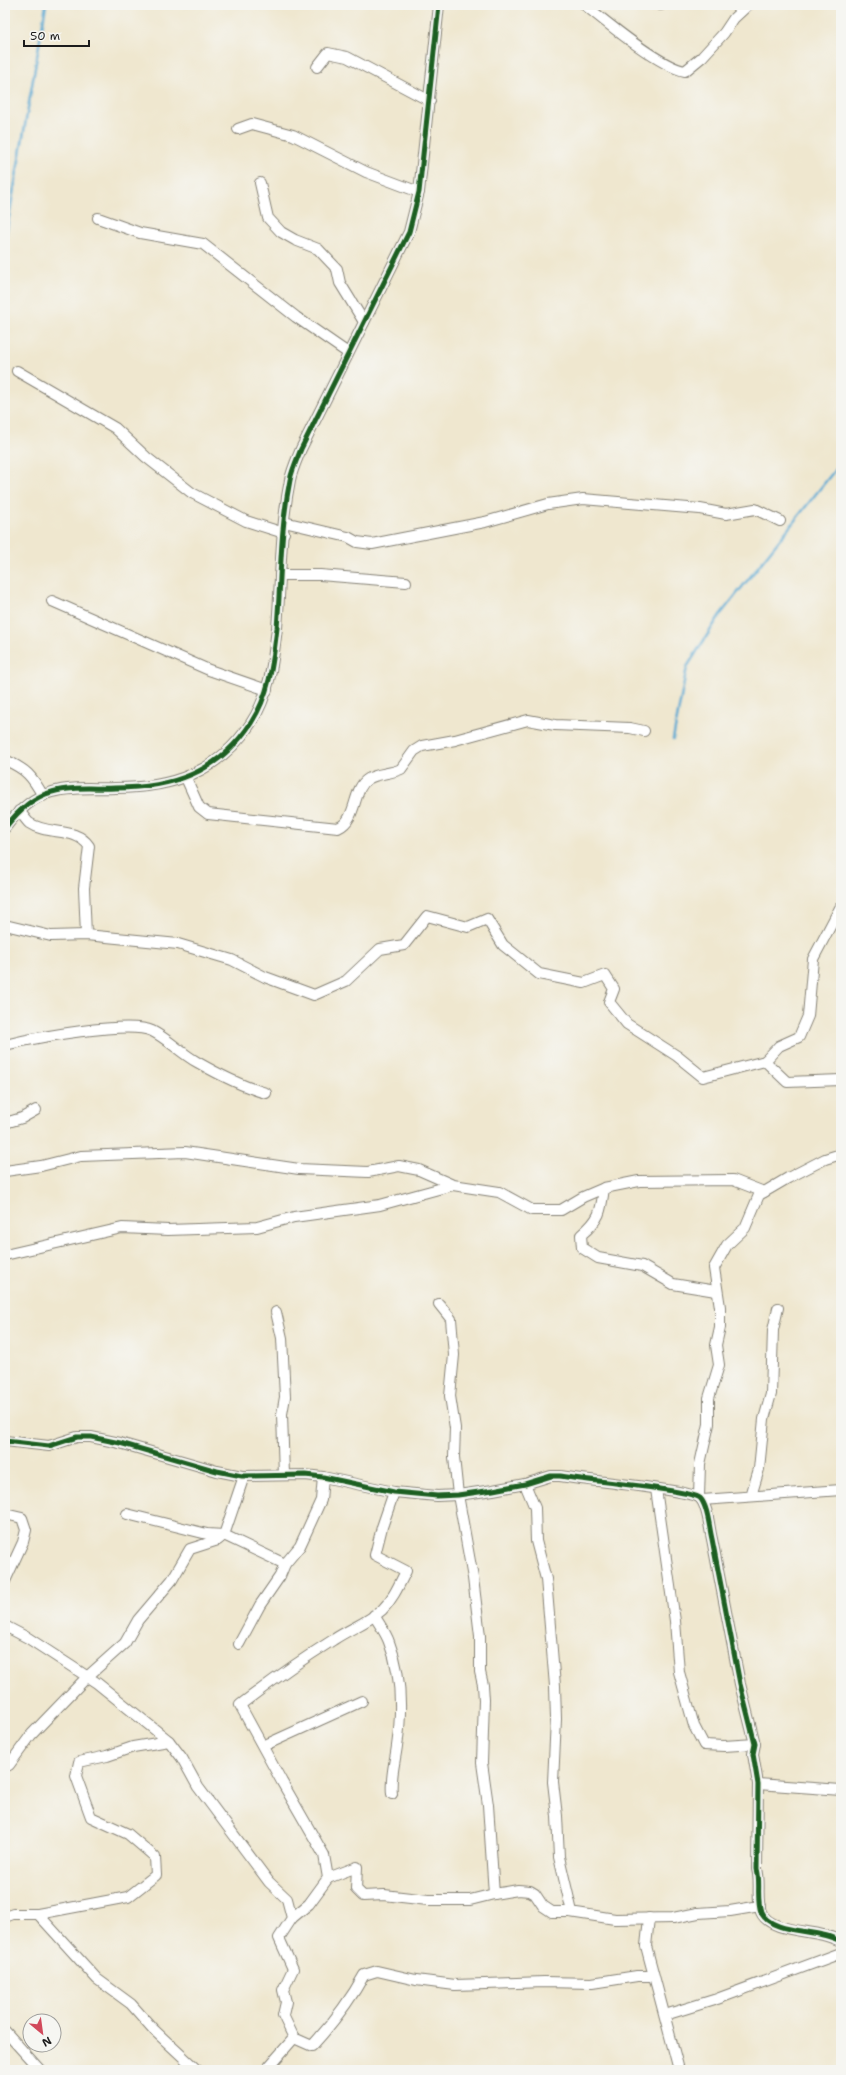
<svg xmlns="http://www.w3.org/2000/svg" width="846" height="2075" font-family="'Shantell Sans',sans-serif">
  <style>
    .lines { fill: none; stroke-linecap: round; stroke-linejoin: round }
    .stream { stroke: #59a9d3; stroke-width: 2.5 }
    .minor-casing { stroke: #868276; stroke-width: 12 }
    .minor { stroke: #fff; stroke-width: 10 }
    .cycleway-casing { stroke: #f6f6f2; stroke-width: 8 }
    .cycleway { stroke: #1b5e20; stroke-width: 5 }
  </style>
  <rect width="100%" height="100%" fill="#f6f6f2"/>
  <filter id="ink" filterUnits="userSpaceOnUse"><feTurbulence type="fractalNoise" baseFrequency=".025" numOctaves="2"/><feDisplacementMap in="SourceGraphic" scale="8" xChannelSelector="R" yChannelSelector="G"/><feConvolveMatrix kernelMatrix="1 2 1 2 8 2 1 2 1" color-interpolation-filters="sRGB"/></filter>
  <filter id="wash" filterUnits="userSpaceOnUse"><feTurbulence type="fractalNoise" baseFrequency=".012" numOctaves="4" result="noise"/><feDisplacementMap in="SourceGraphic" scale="16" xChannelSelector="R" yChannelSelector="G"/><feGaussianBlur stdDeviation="0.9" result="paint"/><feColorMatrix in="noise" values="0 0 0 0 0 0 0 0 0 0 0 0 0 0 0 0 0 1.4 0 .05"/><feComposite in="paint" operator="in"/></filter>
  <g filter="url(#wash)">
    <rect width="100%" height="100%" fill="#efe7cf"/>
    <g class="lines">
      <g class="stream">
        <polyline points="5,240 46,5"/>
        <polyline points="673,739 687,667 720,615 834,471 841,465"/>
      </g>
    </g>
  </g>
  <g filter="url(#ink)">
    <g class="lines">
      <defs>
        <g id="minor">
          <path d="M585 5C606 22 660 67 685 71L702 57 724 33 734 18 748 5"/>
          <polyline points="660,5 661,5"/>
          <polyline points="317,67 328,53 347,57 430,101"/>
          <polyline points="238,129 252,124 293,135 366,172 419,192"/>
          <polyline points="260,183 268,218 281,232 295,240 318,249 337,269 340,283 364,322"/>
          <polyline points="98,218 140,233 203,244 296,317 348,353"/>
          <polyline points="17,371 115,428 146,457 192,493 246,521 284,533"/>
          <polyline points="284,522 348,537 357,542 372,544 485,522 548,504 583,499 700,509 726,514 755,509 780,521"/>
          <polyline points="280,575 320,575 406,582"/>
          <polyline points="52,601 209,670 267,690"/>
          <path d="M5 760C26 769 32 776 43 796"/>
          <path d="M186 778 199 807 208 814 338 828C358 819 352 789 368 779 377 773 391 774 401 769L414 751 422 746 455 740 528 720 555 725 630 728 644 731"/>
          <path d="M19 811C22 814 26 820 29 823 48 836 75 826 89 846L84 888 86 935"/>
          <path d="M5 828C17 812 32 797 52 792 72 786 95 789 115 788 172 788 218 773 251 723 270 694 273 662 277 628 281 579 280 529 290 480 292 470 297 459 301 449L409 232 419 192 439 5"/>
          <polyline points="5,925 51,936 86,935 178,944 232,960 265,977 314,995 346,981 380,949 404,945 427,916 468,927 487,919 503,945 539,974 584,983 605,975 614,989 609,1002 627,1024 677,1056 703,1077 765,1061 787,1082 841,1080"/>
          <path d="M5 1045C33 1038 129 1020 152 1031 168 1039 181 1053 197 1062 218 1074 243 1087 266 1093"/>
          <polyline points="765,1061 779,1046 799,1037 808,1016 813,959 841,906"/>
          <polyline points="5,1123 22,1118 36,1110"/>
          <polyline points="5,1171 41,1166 81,1156 185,1152 299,1169 368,1172 399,1166 419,1170 453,1185 499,1192 532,1210 561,1210 583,1197 604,1188 639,1181 733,1180 764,1192"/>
          <path d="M604 1188C601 1212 600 1219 581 1235L582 1248 598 1258 642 1266 673 1284 716 1291"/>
          <polyline points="5,1255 122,1228 168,1230 257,1227 294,1217 380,1205 453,1185"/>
          <polyline points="439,1304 451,1319 454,1355 450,1396 455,1428 454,1457 458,1495 473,1578 480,1636 480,1672 483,1685 484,1700 482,1763 488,1805 494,1894"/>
          <polyline points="276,1312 282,1338 285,1397 282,1414 284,1475"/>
          <path d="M5 1441 49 1446 77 1437H91L120 1443 217 1471 242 1476 305 1475 323 1477 394 1492 437 1496 458 1495 493 1490 525 1484 551 1476H560C581 1480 691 1490 700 1498 708 1506 709 1527 712 1539L740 1684 755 1744 753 1754 758 1784 757 1869C761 1883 756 1897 761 1912 769 1931 806 1930 823 1935 829 1936 835 1939 841 1941"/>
          <polyline points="525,1484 535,1508 536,1541 546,1579 555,1686 556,1719 553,1782 557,1816 559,1857 572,1912"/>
          <polyline points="656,1489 675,1621 679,1672 694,1726 704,1745 724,1746 755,1744"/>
          <polyline points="751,1496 759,1469 764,1419 771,1394 773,1330 778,1308"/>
          <polyline points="699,1497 700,1464 709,1424 709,1398 719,1365 716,1345 720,1327 720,1307 714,1268 727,1245 745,1228 759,1195 788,1178 825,1159 841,1154"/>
          <polyline points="702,1500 841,1490"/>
          <polyline points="5,1514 22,1518 26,1530 23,1542 5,1581"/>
          <polyline points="127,1514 207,1534 224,1535 285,1564"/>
          <path d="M374 1615C379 1624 386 1633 389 1642 402 1675 402 1712 397 1746 395 1762 390 1778 392 1794"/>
          <polyline points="5,1626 28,1638 97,1683 169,1741 182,1758 198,1787 269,1882 287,1899 292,1918 279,1938 293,1969 283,1990 286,2002 283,2015 294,2038 266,2070"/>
          <polyline points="239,1644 260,1605 280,1576 285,1564 300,1546 321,1500 323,1477"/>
          <polyline points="263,1746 362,1701"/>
          <polyline points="5,1767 9,1765 31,1735 87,1677 125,1643 138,1620 172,1580 190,1549 218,1540 224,1535 244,1476"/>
          <polyline points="758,1784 841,1790"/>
          <polyline points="328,1878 357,1867 356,1889 363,1896 384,1895 428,1900 470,1900 494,1894 518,1890 530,1891 535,1894 543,1906 552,1912 570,1912 615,1919 673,1918 698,1913 730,1911 760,1906"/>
          <polyline points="38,1914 128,1897 156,1875 155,1857 128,1834 91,1817 76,1776 79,1762 107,1756 133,1747 169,1741"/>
          <polyline points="5,1917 13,1914 38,1914 97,1979 131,2004 154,2030 197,2070"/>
          <path d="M292 1918 309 1904 328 1878 324 1855 282 1782 240 1705C270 1682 301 1660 333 1640 349 1629 367 1623 382 1610 393 1599 399 1585 406 1571L375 1555 382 1527 394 1492"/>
          <polyline points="649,1918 646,1946 679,2070"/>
          <polyline points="665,2015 717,1999 841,1953"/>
          <polyline points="5,2031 40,2070"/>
          <path d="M294 2038 312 2046C332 2024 350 2001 364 1975L377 1971 416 1980 455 1985 544 1982 592 1983 637 1976H653"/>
        </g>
      </defs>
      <use href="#minor" class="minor-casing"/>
      <use href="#minor" class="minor"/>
      <defs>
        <g id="cycleway">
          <path d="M5 828C17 812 32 797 52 792 72 786 95 789 115 788 172 788 218 773 251 723 270 694 273 662 277 628 281 579 280 529 290 480 292 470 297 459 301 449L409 232 419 192 439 5"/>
          <path d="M5 1441 49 1446 77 1437H91L120 1443 217 1471 242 1476 305 1475 323 1477 394 1492 437 1496 458 1495 493 1490 525 1484 551 1476H560C581 1480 691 1490 700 1498 708 1506 709 1527 712 1539L740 1684 755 1744 753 1754 758 1784 757 1869C761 1883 756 1897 761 1912 769 1931 806 1930 823 1935 829 1936 835 1939 841 1941"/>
        </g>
      </defs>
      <use href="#cycleway" class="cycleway-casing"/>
      <use href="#cycleway" class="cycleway"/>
    </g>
  </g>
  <rect width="846" height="2075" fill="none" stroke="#f6f6f2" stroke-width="20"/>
  <g transform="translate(42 2033) rotate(151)"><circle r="19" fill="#f6f6f2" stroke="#9f9f9c"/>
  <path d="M0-3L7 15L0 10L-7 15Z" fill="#d1495b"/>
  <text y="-6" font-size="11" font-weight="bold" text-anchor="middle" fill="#1c1c1c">N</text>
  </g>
  <path d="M24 40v6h65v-6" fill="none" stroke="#1c1c1c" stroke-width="2"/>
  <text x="30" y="40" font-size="12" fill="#1c1c1c" stroke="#f6f6f2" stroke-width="3" paint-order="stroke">50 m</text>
</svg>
